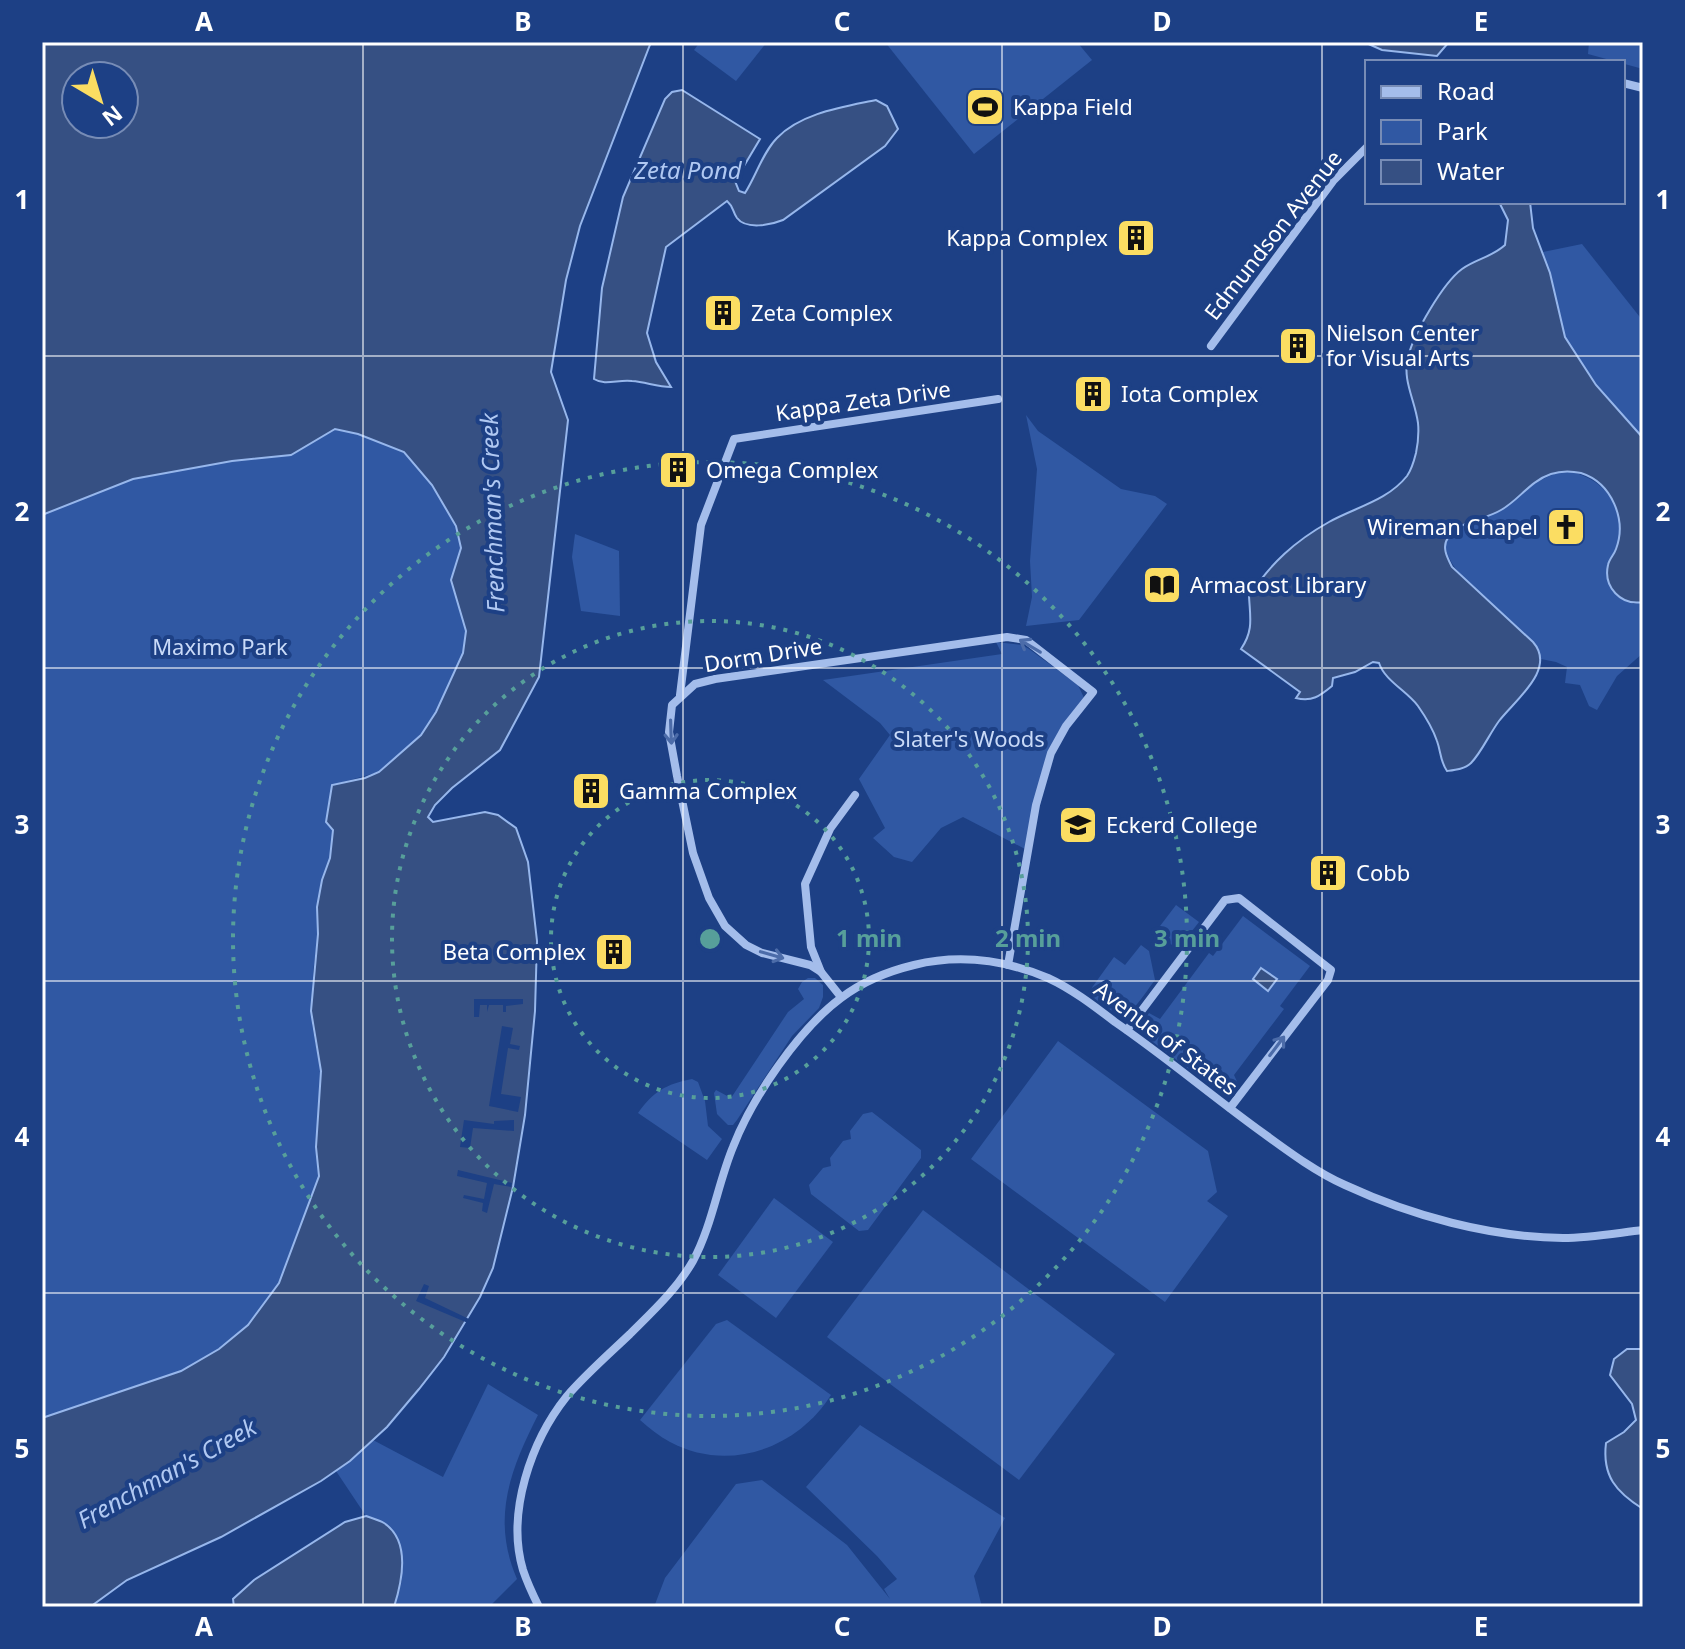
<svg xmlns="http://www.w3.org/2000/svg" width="1685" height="1649" font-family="'Noto Sans',sans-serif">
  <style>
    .green { fill: #3058a3 }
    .water { fill: #365083; stroke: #97b7ec; stroke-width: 2; fill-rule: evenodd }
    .pier { fill: #1d4085 }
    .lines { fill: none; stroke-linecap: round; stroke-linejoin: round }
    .minor { stroke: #a4bdeb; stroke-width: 8 }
    .oneway { stroke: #4c6ca9 }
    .grid { fill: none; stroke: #fff; stroke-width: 2; stroke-opacity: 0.55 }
    .ring { fill: none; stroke: #579f9a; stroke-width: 4; stroke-dasharray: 4 8 }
    .labels { text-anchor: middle; stroke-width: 8; stroke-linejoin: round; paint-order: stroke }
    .poi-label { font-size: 22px; fill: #fff; stroke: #1d4085; text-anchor: start }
    .street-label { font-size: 22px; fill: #fff; stroke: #1d4085 }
    .park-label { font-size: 22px; fill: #c9daf8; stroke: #1d4085 }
    .water-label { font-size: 24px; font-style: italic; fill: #b0c8f2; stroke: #1d4085 }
    .centre { fill: #579f9a; stroke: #1d4085; stroke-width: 4 }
    .ring-label { font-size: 24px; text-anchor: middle; font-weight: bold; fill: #579f9a; stroke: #1d4085; stroke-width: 8; stroke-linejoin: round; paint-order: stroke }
    .neatline { fill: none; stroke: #fff; stroke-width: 3 }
    .grid-label { font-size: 26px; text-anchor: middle; font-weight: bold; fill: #fff }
  </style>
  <rect width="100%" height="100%" fill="#1d4085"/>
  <g class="green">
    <polygon points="700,42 767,42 736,81 694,50"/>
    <polygon points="885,42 1077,42 1092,60 974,154"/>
    <polygon points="1589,42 1643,42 1643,69 1588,54"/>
    <polygon points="1582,244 1643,321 1643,438 1596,385 1573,352 1565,337 1543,252"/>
    <polygon points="1026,415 1038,431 1121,489 1155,496 1167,504 1079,620 1026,626 1032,597 1030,561 1037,469"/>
    <polygon points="335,429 358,434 404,452 432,485 456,526 461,548 451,580 466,631 463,653 436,712 421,735 379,772 332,785 326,822 333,830 330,858 322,880 317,907 318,934 313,972 312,1025 321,1071 316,1147 319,1176 279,1284 248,1325 219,1349 181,1371 42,1418 42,515 133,479 232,461 291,455"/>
    <path d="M1566 471C1612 478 1636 523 1608 562L1633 604 1643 602V653L1617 676 1597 710 1589 706 1580 685 1565 683 1567 667 1556 662 1541 659 1539 649 1533 642C1516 626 1428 561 1449 537 1460 523 1480 516 1496 508 1521 496 1538 476 1566 471Z"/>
    <polygon points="575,534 619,551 620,616 581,611 572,557"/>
    <polygon points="996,642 1022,645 1029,649 1078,685 1085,700 1049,753 1025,849 963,817 941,828 912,862 894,857 873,838 885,828 859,779 890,735 880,723 823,680 1002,654"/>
    <polygon points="1176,905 1199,922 1177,950 1157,930"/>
    <polygon points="1243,916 1310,966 1280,1006 1284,1009 1234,1075 1240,1088 1229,1095 1222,1094 1145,1036 1142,1024 1149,1013 1160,1019 1209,953 1213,956"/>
    <path d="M1141 945 1149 951 1155 980C1126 1019 1128 1026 1088 993L1114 957 1125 965Z"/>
    <polygon points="808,978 815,978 823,985 823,997 819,1008 792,1036 737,1120 733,1125 728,1125 717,1114 714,1093 716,1090 731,1098 788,1012 804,999 798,989 802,982"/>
    <polygon points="1058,1041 1208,1151 1217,1192 1207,1201 1228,1216 1165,1302 971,1159"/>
    <path d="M692 1079 698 1082 705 1101 708 1126 722 1139 707 1160 638 1113C653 1092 666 1084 692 1079Z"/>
    <polygon points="872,1112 921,1150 921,1158 868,1230 859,1231 811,1194 809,1185 823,1168 831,1166 830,1158 843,1141 851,1139 850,1131 863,1114"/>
    <polygon points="774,1198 833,1242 776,1318 718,1275"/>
    <polygon points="923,1210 1115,1354 1019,1480 827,1337"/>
    <path d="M727 1320 831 1395C797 1449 728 1473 670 1442 659 1436 649 1428 640 1420L716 1324Z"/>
    <path d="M488 1384 538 1415C510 1470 491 1519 517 1579L489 1607H394L402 1581 386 1524 366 1516 336 1471 373 1440 443 1477Z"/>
    <polygon points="860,1425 1005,1518 974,1576 982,1607 654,1607 665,1578 736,1484 762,1480 847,1545 890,1599 884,1589 897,1579 877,1556 806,1487"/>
  </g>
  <g class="water">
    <path d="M42 42H651L580 226 566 280 551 372 568 420 539 677 500 750 452 788 435 805 428 817 433 822 485 812 498 815 516 828 528 862 537 941 535 1011 525 1115 513 1187 493 1268 480 1297 444 1357 419 1389 387 1427 350 1461 321 1481 221 1537 127 1580 90 1607H42V1418L181 1371 219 1349 248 1325 279 1283 319 1176 316 1147 321 1071 311 1011 318 934 317 907 322 880 330 858 333 830 326 822 332 785 365 778 379 772 421 735 436 712 463 653 466 631 451 580 461 548 456 526 432 485 404 452 358 434 335 429 291 455 232 461 133 479 42 515ZM76 76H124V124H76Z"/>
    <polygon points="1364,42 1449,42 1437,56 1382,50"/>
    <path d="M682 90 760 139 735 181 739 191 745 193C756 176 763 152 777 138 801 113 843 107 876 100L887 106 898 129 885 146 783 220C771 225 746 230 737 218 732 211 734 207 727 201L666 247 647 333 656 362 671 387C657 387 646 382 632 381 619 379 605 386 594 379L602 288 623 197 665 99 672 92Z"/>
    <path d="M1499 202H1530L1533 228 1550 273 1565 337 1596 385 1643 438V602C1621 606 1603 587 1608 565 1609 559 1614 555 1616 549 1627 520 1612 483 1581 473 1572 471 1560 471 1551 474 1530 481 1519 500 1501 510 1483 521 1461 519 1448 538 1441 547 1448 559 1452 567L1533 642C1557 669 1515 700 1499 721 1490 733 1481 753 1471 763 1465 769 1455 770 1447 771 1440 761 1441 752 1437 741 1433 729 1425 716 1418 706 1407 691 1385 681 1379 663L1373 662 1355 672 1333 678 1332 686C1320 696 1312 702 1296 698L1300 692 1241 649C1254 630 1250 617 1249 596 1271 563 1295 541 1329 522 1356 507 1387 501 1407 476 1412 469 1414 461 1416 453 1418 443 1419 433 1418 423 1415 400 1402 380 1408 357 1414 333 1443 283 1462 269 1476 259 1492 257 1505 245L1508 220Z"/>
    <polygon points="1261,968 1277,979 1268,991 1253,979"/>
    <path d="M1627 1349H1643V1509C1616 1492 1602 1476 1606 1443L1624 1432 1636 1420 1632 1404 1610 1375 1614 1359Z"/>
    <path d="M366 1516C371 1518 379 1520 384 1523 411 1541 402 1582 394 1607H234L233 1599 254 1580 345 1522Z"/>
  </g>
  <g class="pier">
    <polygon points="474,999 523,999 523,1004 506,1006 506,1012 503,1012 503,1005 489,1005 487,1012 487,1005 480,1005 479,1017 474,1017"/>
    <polygon points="502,1026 513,1028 510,1044 520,1046 519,1050 508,1048 501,1094 521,1097 518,1112 489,1106"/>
    <polygon points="464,1120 494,1124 494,1121 514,1120 514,1131 473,1128 470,1148 460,1147"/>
    <polygon points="458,1170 512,1183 511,1187 494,1184 487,1213 482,1211 483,1203 463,1198 464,1195 484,1199 487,1183 457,1176"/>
    <polygon points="424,1284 429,1286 425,1298 469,1319 468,1323 416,1301"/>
  </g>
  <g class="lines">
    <g class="minor">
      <polyline points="1623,83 1643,88"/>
      <polyline points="1211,346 1333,181 1367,147"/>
      <polyline points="680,695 701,525 734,439 998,399"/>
      <polyline points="821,972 810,965 762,953 746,945 725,926 709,898 693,853 677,776 669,732 672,705 695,684 715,679 1007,637 1026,640 1093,692 1066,726 1051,753 1036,805 1008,965"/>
      <polyline points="841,997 821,972 811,947 805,884 830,829 855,795"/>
      <polyline points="1127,1030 1225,900 1239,898 1331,970 1328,980 1230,1108"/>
      <path d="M539 1607C533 1595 527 1582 523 1570 506 1513 531 1441 567 1396 586 1374 609 1354 630 1334 653 1311 677 1289 693 1261 712 1226 718 1183 733 1147 752 1098 799 1029 841 998 862 982 889 971 914 965 959 954 1005 960 1048 978 1072 989 1094 1006 1115 1022 1166 1057 1213 1097 1263 1133 1289 1152 1316 1172 1345 1185 1412 1216 1489 1237 1563 1238 1589 1238 1617 1233 1643 1230"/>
    </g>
  </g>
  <defs><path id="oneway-shaft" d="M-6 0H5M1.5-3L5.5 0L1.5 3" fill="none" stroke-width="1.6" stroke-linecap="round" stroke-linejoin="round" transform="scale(2)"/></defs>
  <g class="oneway">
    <use href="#oneway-shaft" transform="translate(1030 646) rotate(-149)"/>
    <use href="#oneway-shaft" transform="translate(671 732) rotate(88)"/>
    <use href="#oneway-shaft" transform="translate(772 955) rotate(16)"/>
    <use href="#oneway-shaft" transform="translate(1277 1046) rotate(-53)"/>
  </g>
  <path class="grid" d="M363 42V1607M683 42V1607M1002 42V1607M1322 42V1607M42 356H1643M42 668H1643M42 981H1643M42 1293H1643"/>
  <g class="ring">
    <circle cx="710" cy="939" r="159"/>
    <circle cx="710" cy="939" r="318"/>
    <circle cx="710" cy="939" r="477"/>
  </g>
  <defs>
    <symbol id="stadium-square" viewBox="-11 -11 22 22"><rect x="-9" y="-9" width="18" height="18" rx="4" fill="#fbdd62" stroke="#1d4085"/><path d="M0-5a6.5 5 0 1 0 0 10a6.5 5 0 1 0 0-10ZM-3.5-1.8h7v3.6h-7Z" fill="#111"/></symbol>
    <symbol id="building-square" viewBox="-11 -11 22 22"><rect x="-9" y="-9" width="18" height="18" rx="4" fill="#fbdd62" stroke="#1d4085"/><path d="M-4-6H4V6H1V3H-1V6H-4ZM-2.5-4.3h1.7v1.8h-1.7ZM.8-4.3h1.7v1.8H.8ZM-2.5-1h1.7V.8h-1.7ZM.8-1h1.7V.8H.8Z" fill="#111"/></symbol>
    <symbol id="church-square" viewBox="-11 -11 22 22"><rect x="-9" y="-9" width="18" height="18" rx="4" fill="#fbdd62" stroke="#1d4085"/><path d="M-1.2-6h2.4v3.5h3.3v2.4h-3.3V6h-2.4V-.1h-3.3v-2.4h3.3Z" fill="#111"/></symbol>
    <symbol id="library-square" viewBox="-11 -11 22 22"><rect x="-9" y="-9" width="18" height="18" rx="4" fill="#fbdd62" stroke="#1d4085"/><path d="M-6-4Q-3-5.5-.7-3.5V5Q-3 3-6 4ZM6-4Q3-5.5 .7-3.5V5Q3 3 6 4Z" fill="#111"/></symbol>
    <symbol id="university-square" viewBox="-11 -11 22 22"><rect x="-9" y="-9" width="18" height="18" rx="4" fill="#fbdd62" stroke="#1d4085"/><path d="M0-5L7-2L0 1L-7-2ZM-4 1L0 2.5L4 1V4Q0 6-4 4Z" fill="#111"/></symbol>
  </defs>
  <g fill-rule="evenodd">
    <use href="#stadium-square" x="963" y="85" width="44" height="44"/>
    <use href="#building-square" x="1114" y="216" width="44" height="44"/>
    <use href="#building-square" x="701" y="291" width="44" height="44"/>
    <use href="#building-square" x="1276" y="324" width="44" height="44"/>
    <use href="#building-square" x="1071" y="372" width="44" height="44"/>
    <use href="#building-square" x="656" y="448" width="44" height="44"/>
    <use href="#church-square" x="1544" y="505" width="44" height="44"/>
    <use href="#library-square" x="1140" y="563" width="44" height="44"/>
    <use href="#building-square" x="569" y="769" width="44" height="44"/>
    <use href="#university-square" x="1056" y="803" width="44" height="44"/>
    <use href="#building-square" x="1306" y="851" width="44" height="44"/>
    <use href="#building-square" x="592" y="930" width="44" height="44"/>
  </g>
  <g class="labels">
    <g class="poi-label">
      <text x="1013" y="115">Kappa Field</text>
      <text x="1108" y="246" text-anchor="end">Kappa Complex</text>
      <text x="751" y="321">Zeta Complex</text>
      <text x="1326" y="341">Nielson Center<tspan x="1326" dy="25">for Visual Arts</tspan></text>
      <text x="1121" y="402">Iota Complex</text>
      <text x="706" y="478">Omega Complex</text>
      <text x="1538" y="535" text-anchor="end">Wireman Chapel</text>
      <text x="1190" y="593">Armacost Library</text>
      <text x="619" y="799">Gamma Complex</text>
      <text x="1106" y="833">Eckerd College</text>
      <text x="1356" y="881">Cobb</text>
      <text x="586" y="960" text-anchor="end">Beta Complex</text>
    </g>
    <g class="street-label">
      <text transform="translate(1273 235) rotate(-52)" y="8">Edmundson Avenue</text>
      <text transform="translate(863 401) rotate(-8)" y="8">Kappa Zeta Drive</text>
      <text transform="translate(763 655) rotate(-9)" y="8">Dorm Drive</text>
      <text transform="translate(1166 1038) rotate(37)" y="8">Avenue of States</text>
    </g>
    <g class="park-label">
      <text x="220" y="655">Maximo Park</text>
      <text x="969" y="747">Slater's Woods</text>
    </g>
    <g class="water-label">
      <text x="688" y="179">Zeta Pond</text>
      <text transform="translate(493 513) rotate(-92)" y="8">Frenchman's Creek</text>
      <text transform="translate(167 1474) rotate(-29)" y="8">Frenchman's Creek</text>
    </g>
  </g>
  <circle cx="710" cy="939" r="12" class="centre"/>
  <g class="ring-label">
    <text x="869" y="947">1 min</text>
    <text x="1028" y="947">2 min</text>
    <text x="1187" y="947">3 min</text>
  </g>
  <rect width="1685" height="1649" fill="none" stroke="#1d4085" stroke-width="88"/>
  <rect x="1365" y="60" width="260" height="144" fill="#1d4085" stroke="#778cb6" stroke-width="2"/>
  <rect x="1381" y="86" width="40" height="12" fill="#a4bdeb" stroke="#778cb6" stroke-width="2"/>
  <text x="1437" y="100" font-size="24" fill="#ffffff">Road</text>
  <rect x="1381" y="120" width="40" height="24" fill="#3058a3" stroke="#778cb6" stroke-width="2"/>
  <text x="1437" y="140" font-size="24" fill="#ffffff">Park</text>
  <rect x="1381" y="160" width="40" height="24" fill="#365083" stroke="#778cb6" stroke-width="2"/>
  <text x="1437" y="180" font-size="24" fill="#ffffff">Water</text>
  <g transform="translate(100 100) rotate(142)"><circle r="38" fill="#1d4085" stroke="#778cb6" stroke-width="2"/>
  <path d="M0-6L14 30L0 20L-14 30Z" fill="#fbdd62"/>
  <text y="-12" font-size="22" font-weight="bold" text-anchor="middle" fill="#ffffff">N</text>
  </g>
  <rect x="44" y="44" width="1597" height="1561" class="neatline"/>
  <g class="grid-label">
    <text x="204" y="31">A</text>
    <text x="523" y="31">B</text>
    <text x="842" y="31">C</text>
    <text x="1162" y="31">D</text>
    <text x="1481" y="31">E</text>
    <text x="22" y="209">1</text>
    <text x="1663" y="209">1</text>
    <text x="22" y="521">2</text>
    <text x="1663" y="521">2</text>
    <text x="22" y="834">3</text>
    <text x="1663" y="834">3</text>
    <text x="22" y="1146">4</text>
    <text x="1663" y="1146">4</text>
    <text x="22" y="1458">5</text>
    <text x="1663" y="1458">5</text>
    <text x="204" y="1636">A</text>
    <text x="523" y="1636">B</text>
    <text x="842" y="1636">C</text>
    <text x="1162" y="1636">D</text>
    <text x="1481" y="1636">E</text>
  </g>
</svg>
